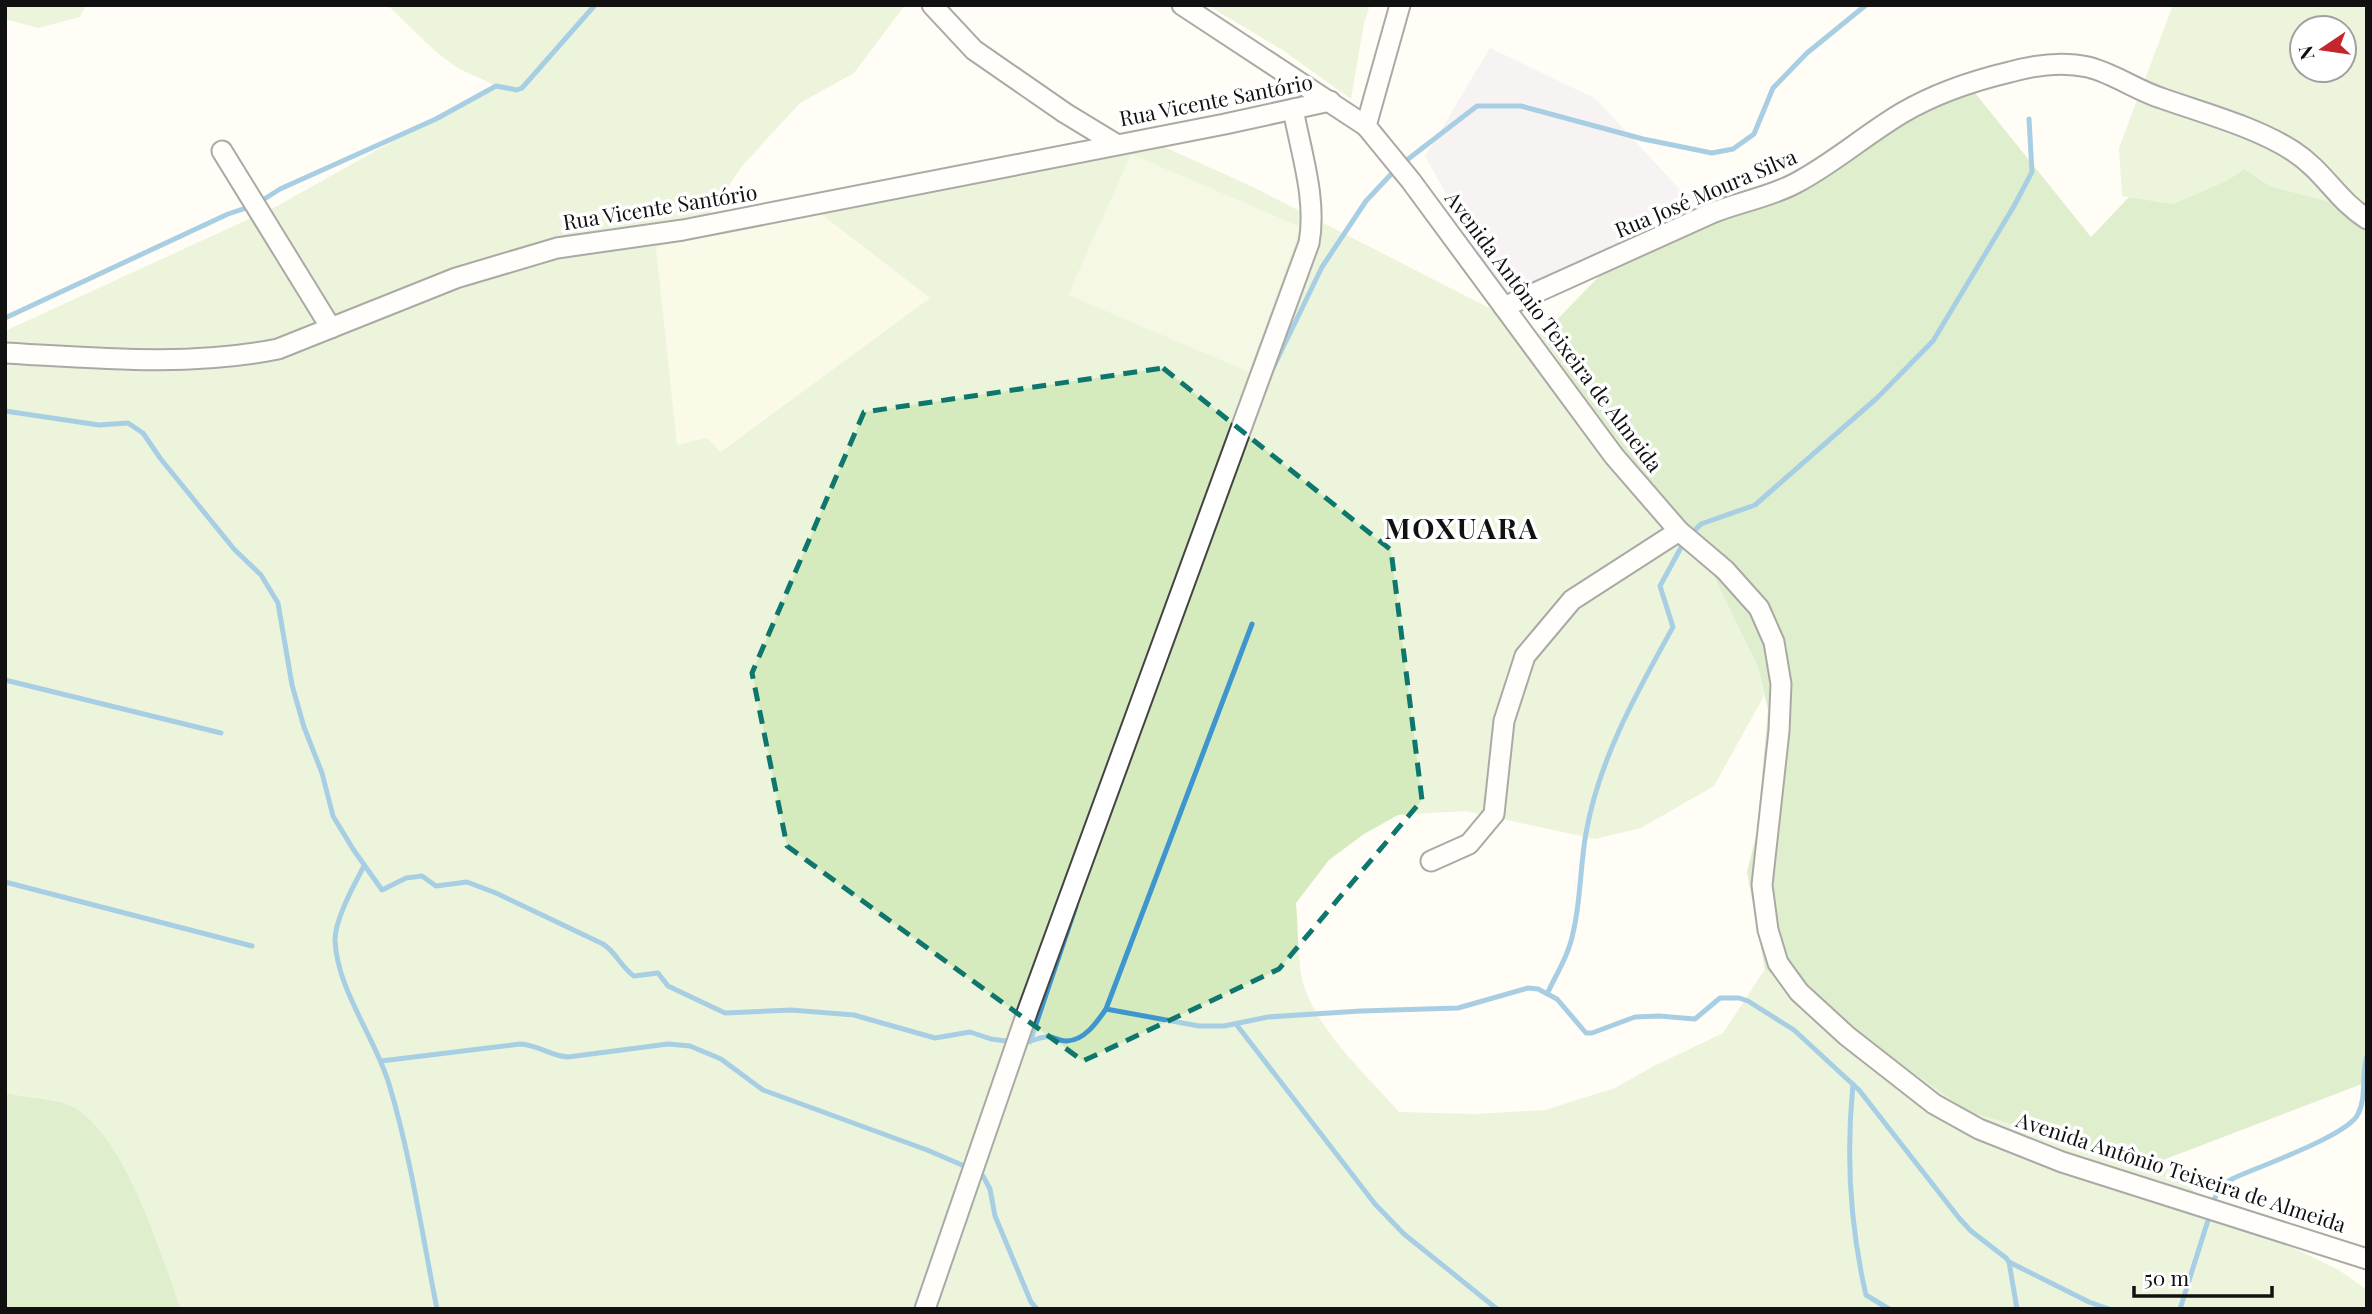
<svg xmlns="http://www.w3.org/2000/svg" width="2372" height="1314" font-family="'Playfair Display',serif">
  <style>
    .industrial { fill: #eee6ef }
    .farmland { fill: #f6f3d4 }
    .green { fill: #d5ebbd; fill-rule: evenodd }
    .forest { fill: #b9dc9c }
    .pitch { fill: #e6f2cf }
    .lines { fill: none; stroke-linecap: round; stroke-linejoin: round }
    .stream { stroke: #3f96cf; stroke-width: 5 }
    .minor-casing { stroke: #444; stroke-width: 23 }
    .minor { stroke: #fff; stroke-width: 19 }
    .marked { fill: none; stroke: #0f766e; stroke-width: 5; stroke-dasharray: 14 9; stroke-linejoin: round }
    .labels { text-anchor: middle; stroke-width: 7; stroke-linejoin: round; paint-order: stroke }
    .street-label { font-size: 21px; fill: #111; stroke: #fff }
    .district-label { font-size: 28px; font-weight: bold; letter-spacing: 2px; fill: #111; stroke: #fff }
  </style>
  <rect width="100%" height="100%" fill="#fffdf5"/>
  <polygon class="industrial" points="1490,48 1596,99 1685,195 1707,185 1710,202 1503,297 1425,156"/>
  <polygon class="farmland" points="817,211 930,298 719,452 677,445 656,247"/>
  <g class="green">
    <polygon points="5,5 86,5 80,17 38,28 5,19"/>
    <path d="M387 5H905L854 73 800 103 743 165 692 239 656 247 677 445 707 438 720 452 930 298 817 211 1160 145 1253 187 1542 335 1587 404 1710 569 1758 667 1764 696 1714 786 1641 828 1595 839 1465 811 1398 815 1364 834 1329 860 1296 903C1298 924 1298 964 1303 983 1319 1033 1365 1073 1399 1112L1476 1114 1545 1110 1615 1088 1654 1066 1723 1033 1765 969 1969 1112 2149 1165 2160 1161 2217 1211 2339 1270 2367 1290V1309H181C161 1255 122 1123 64 1103 46 1098 24 1097 5 1093V331L277 206 493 85C482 78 469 74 458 68 431 51 411 26 387 5Z"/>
    <polygon points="1207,5 1370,5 1364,23 1351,99 1284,51"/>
    <path d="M2173 5H2367V225L2338 204 2270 186 2244 169 2228 180 2173 204 2122 196 2119 148ZM2302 28H2344V70H2302Z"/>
  </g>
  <g class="forest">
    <polygon points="1971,88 2091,237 2129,197 2173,204 2228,180 2244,169 2270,186 2338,204 2367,225 2367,1082 2150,1165 1969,1112 1765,969 1747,872 1757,832 1768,710 1758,667 1710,569 1587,404 1542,335 1615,260 1789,194 1896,126"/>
    <path d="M5 1093C24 1097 45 1098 64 1103 122 1122 161 1255 181 1309H5Z"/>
  </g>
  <polygon class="pitch" points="1131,154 1301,227 1249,372 1068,295"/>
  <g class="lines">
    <g class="stream">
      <polyline points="1403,163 1477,106 1521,106 1643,139 1712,153 1733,149 1754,134 1773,88 1807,53 1866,5"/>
      <polyline points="5,318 228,214 255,205 280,189 436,119 496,86 517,90 522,88 595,5"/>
      <polyline points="1273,368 1322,267 1366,201 1396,169"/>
      <path d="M5 411 99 425 128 423 143 433 160 458 234 549 261 575 278 603 292 685 304 727 322 773 333 816 353 849 382 890 406 878 422 876 436 886 467 882 496 893 603 944C616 952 621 967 634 976L658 973 668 986 725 1013 791 1010 854 1015 935 1038 970 1032 991 1039 1013 1042"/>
      <polyline points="1690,535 1701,524 1755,505 1877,398 1933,341 2014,206 2032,172 2029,119"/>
      <polyline points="5,680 221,733"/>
      <path d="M364 866C354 885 335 919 335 940 337 990 375 1037 389 1084 411 1157 422 1234 437 1309"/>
      <polyline points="5,882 252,946"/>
      <path d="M1548 992C1557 973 1569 954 1573 933 1581 900 1580 866 1586 833 1599 759 1637 692 1673 627L1660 586 1684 542"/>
      <polyline points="1106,1009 1199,1026 1224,1026 1268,1017 1361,1011 1458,1008 1528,988 1538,989 1557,999 1586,1033 1592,1033 1635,1017 1659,1016 1695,1019 1720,998 1739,998 1748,1001 1794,1030 1859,1090 1959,1218 1971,1231 2006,1258 2009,1262 2089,1302 2109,1309"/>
      <polyline points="1236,1024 1375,1204 1404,1234 1497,1309"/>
      <path d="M1022 1042C1031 1042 1037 1038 1045 1037 1053 1035 1059 1042 1067 1041 1085 1040 1097 1022 1106 1009L1252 624"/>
      <polyline points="1030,1042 1076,906"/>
      <path d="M381 1061 520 1044C538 1045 551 1056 568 1057L668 1044 690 1046 721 1059 763 1090 927 1150 969 1168"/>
      <path d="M1853 1084C1846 1154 1850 1226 1866 1295L1889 1309"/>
      <polyline points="977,1173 983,1176 990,1189 995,1216 1031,1302 1037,1309"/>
      <polyline points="2009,1262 2017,1309"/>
      <path d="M2180 1309 2216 1195 2222 1185 2234 1178C2258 1167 2349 1135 2358 1114 2367 1097 2361 1074 2367 1056"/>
    </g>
    <defs>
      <g id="minor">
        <polyline points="932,5 974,50 1065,113 1116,144"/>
        <polyline points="1182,5 1366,126 1411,181 1614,456 1679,531 1725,570 1759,608 1774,642 1781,684 1779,731 1762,885 1768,930 1778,963 1799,992 1847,1036 1934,1104 1979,1129 2062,1162 2367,1259"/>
        <polyline points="1366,126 1400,5"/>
        <polyline points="222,151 331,328"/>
        <path d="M1504 307C1573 276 1642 244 1712 213 1739 202 1770 197 1796 183 1834 163 1865 135 1902 113 1936 93 1972 81 2010 72 2035 65 2062 61 2088 67 2113 73 2136 90 2161 98 2203 113 2256 127 2293 151 2324 171 2337 200 2367 219"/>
        <path d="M5 353C96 358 189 367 278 349L456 278 557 248 683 230 1225 124 1330 101"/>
        <polyline points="1431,861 1469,844 1494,814 1504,721 1525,656 1572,600 1679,531"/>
        <path d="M925 1309 1028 1010 1309 243C1317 199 1301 153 1293 109"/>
      </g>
    </defs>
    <use href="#minor" class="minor-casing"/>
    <use href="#minor" class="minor"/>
  </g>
  <path d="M0 0H2372V1314H0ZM1163 368 1391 550 1422 800 1279 969 1083 1061 787 846 752 673 864 412Z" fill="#fffdf5" fill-opacity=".55" fill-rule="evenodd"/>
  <path class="marked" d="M1163 368 1391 550 1422 800 1279 969 1083 1061 787 846 752 673 864 412Z"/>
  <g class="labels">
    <g class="street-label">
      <text transform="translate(1216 101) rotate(-11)" y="7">Rua Vicente Santório</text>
      <text transform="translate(1706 194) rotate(-23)" y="7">Rua José Moura Silva</text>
      <text transform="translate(660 208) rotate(-9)" y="7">Rua Vicente Santório</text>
      <text transform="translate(1553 332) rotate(53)" y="7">Avenida Antônio Teixeira de Almeida</text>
      <text transform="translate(2181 1173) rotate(18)" y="7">Avenida Antônio Teixeira de Almeida</text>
    </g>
    <g class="district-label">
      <text x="1462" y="539">MOXUARA</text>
    </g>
  </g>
  <rect width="2372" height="1314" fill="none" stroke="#111111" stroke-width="14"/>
  <g transform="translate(2323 49) rotate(257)"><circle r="33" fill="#ffffff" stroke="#a0a0a0" stroke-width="2"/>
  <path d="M0-5L12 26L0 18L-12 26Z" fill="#c4262e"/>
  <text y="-10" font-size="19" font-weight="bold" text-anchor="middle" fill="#111111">N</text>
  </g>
  <path d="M2134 1286v10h138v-10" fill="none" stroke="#111111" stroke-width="3.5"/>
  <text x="2144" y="1286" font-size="21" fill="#111111" stroke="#ffffff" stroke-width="5" paint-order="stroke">50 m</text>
</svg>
